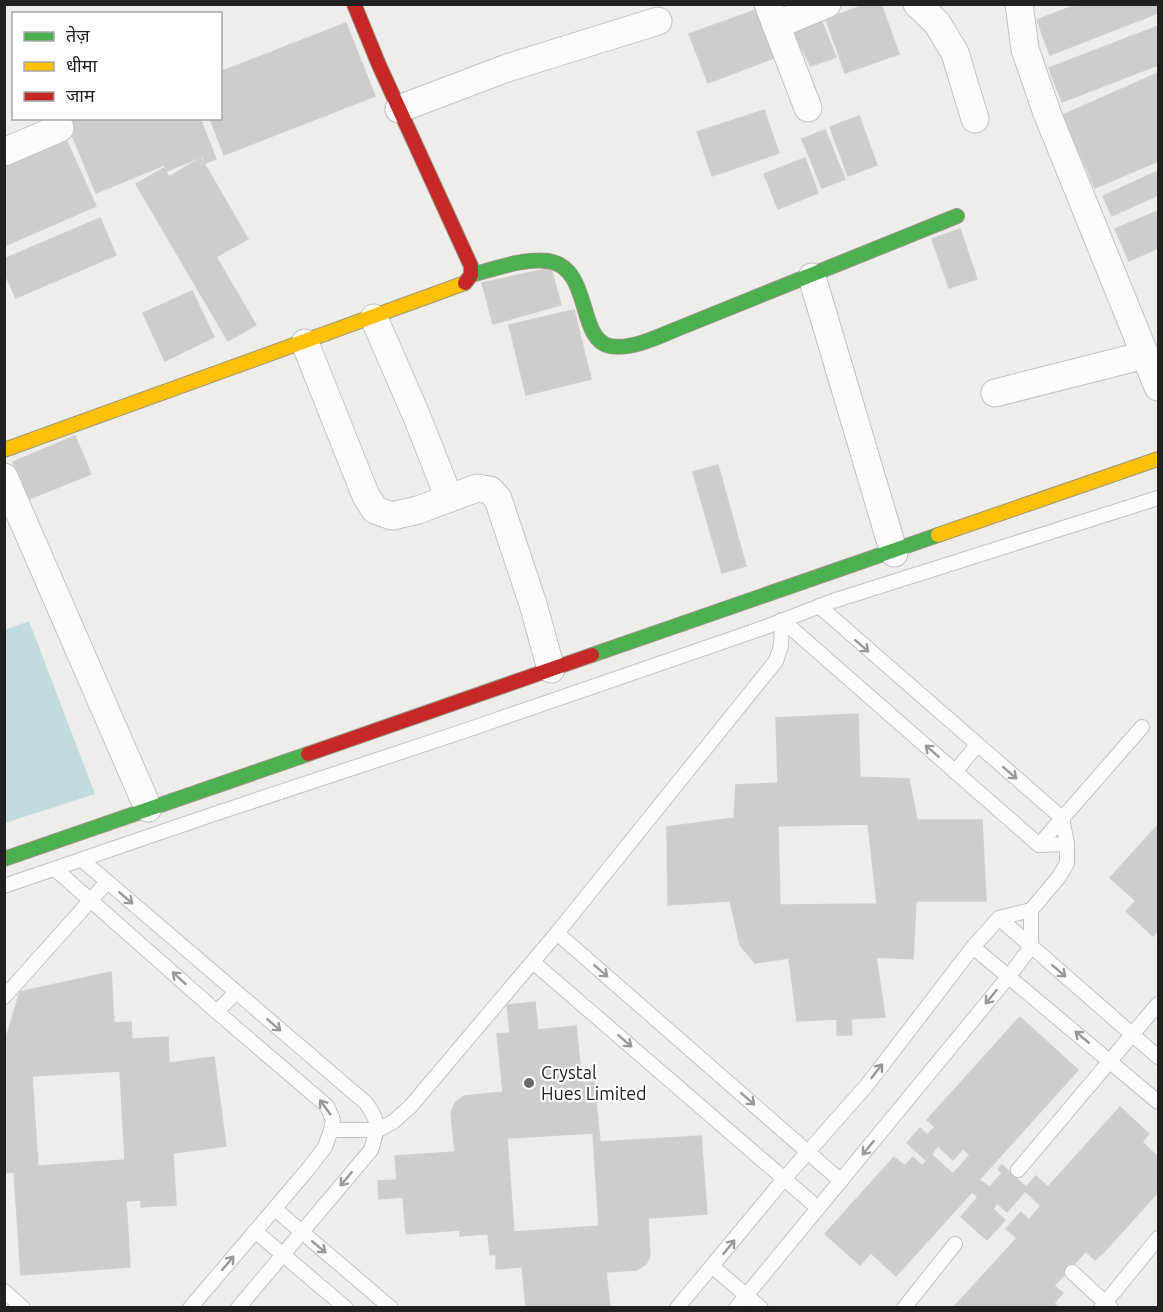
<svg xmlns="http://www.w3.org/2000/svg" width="1163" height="1312" font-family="Ubuntu,'Noto Sans Devanagari',sans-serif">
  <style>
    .water { fill: #c2dbde }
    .building { fill: #cfcdcb; stroke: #d2cecc; stroke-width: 1.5; fill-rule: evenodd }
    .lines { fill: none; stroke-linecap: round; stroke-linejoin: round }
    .lane-casing { stroke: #c2c2c0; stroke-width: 16 }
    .street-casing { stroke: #c2c2c0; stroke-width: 29 }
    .fast-casing { stroke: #989783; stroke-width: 16 }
    .slow-casing { stroke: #989783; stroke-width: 16 }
    .jam-casing { stroke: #989783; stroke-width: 16 }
    .lane { stroke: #fdfcfc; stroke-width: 14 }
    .street { stroke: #fdfcfc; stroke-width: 27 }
    .fast { stroke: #4caf50; stroke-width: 14 }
    .slow { stroke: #ffc107; stroke-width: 14 }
    .jam { stroke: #c62828; stroke-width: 14 }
    .oneway { stroke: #9a9999 }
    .poi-dot { fill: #696867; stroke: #fff; stroke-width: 2 }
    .labels { text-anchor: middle; stroke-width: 4.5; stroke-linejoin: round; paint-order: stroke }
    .poi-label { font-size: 18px; fill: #212121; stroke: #fff; text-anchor: start }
  </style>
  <rect width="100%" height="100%" fill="#efedea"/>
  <polygon class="water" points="29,621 95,794 5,823 5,630"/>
  <g class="building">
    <polygon points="867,4 881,4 899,54 845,73 826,19"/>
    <polygon points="1078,4 1158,4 1158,13 1050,55 1037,20"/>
    <polygon points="761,8 779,56 708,83 689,34"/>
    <polygon points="820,17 836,57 811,66 793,31"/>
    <polygon points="346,23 375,96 224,155 210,118 220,118 220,72"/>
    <polygon points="1158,26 1158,65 1062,102 1049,68"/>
    <polygon points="1158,73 1158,161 1095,188 1063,115"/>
    <polygon points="764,110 779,153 712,176 697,132"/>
    <polygon points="859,116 877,165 848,176 830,127"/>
    <polygon points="65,118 200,118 216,159 205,163 203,156 167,171 164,165 96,193"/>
    <polygon points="825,130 845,179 822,188 802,139"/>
    <polygon points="64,135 96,206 4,246 4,162"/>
    <polygon points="201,158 248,239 216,257 256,325 228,341 136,184 164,168 169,177"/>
    <polygon points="805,158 818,193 778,209 764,174"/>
    <polygon points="1158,171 1158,195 1112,216 1103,196"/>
    <polygon points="1158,211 1158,248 1129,261 1115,229"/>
    <polygon points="100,218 116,255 16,298 4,272 4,259"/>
    <polygon points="960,229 977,279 949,288 932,239"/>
    <polygon points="551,268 561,305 493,324 482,283"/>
    <polygon points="192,291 214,337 165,361 143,313"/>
    <polygon points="574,310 591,379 526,395 509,325"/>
    <polygon points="75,436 91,474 29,499 13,462"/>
    <polygon points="718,465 746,566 722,573 693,472"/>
    <path d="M858 714 860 777 909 779 917 820H982L986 901H916L913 959 876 957 885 1017 851 1019 852 1035H837V1019L797 1021 789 958 755 963 740 945 730 901 668 905 667 827 734 818 736 785 778 783 776 718ZM868 824 877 904 780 905 778 826Z"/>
    <polygon points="1158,825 1158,930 1153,936 1126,911 1136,901 1110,878"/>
    <path d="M111 972 114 1023 131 1022 132 1039 168 1037 169 1063 214 1057 226 1146 173 1153 176 1205 141 1207V1200L126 1201 130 1267 21 1275 14 1172 4 1173V1045L20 992ZM120 1071 125 1160 38 1166 32 1076Z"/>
    <path d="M535 1002 538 1030 576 1026 582 1083 594 1082 600 1142 701 1136 707 1214 648 1218 650 1256 646 1264 637 1270 606 1272 610 1308H526L522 1267 496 1269V1254L490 1255 488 1234 460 1236V1230L406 1234 403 1197 379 1199 378 1181 397 1180 395 1156 455 1152 451 1113 455 1103 464 1096 503 1092 497 1034 510 1033 507 1005ZM593 1133 599 1226 514 1232 507 1138Z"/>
    <polygon points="1020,1017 1078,1070 979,1180 990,1187 1002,1173 998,1169 1002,1165 1026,1187 1036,1176 1048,1187 1120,1107 1149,1134 1142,1142 1158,1157 1158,1175 1156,1177 1158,1179 1158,1192 1104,1252 1095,1260 1086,1251 1054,1286 1063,1293 1054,1303 1059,1308 953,1308 1017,1238 1006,1229 1021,1212 1029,1220 1041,1206 1025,1191 1007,1212 997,1203 993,1209 1005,1220 987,1240 961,1217 978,1197 972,1192 896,1276 871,1253 860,1265 825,1234 894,1157 905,1166 913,1157 922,1166 932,1155 953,1174 970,1155 963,1149 953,1160 938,1146 926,1160 907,1143 920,1128 927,1135 935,1127 927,1120"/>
  </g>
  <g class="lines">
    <defs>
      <g id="lane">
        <polyline points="782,620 1039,845 1067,844 1062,818 819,606"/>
        <polyline points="955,772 977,745"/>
        <polyline points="1039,845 1142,727"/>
        <path d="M82 860 366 1103C380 1122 378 1128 371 1150L238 1308"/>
        <polyline points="55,869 217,1012 327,1106 333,1120 331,1130 325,1147 309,1168 190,1308"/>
        <polyline points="4,886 214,814 464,731 763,628 833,601 1158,498"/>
        <polyline points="999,918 1158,1057"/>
        <polyline points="557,933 841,1181"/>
        <polyline points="973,947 1158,1102"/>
        <polyline points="533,962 818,1208"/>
        <polyline points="4,997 107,882"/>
        <polyline points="217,1012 236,992"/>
        <polyline points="331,1130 378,1130 393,1122 410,1107 557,933 776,661 781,646 782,620"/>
        <polyline points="1018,1170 1158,1004"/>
        <polyline points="275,1209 391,1308"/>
        <polyline points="255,1231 346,1308"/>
        <polyline points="713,1267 761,1308"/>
        <polyline points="1072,1272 1111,1308"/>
        <polyline points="4,1291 23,1308"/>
        <polyline points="677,1308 784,1179 867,1085 973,947 999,918 1031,910 1059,877 1067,863 1067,844"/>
        <polyline points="736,1308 1009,976 1031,947 1031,910"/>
        <polyline points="904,1308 955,1244"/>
        <polyline points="1101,1308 1158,1238"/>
      </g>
      <g id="street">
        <polyline points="768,4 808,108"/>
        <polyline points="917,4 937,23 955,53 975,119"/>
        <polyline points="1019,4 1025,49 1047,113 1158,387"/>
        <polyline points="776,25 827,4"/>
        <polyline points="399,109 507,68 658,21"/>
        <polyline points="4,152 60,128"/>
        <polyline points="812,277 894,553"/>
        <polyline points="374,318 417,417 449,498"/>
        <polyline points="305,343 366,496 375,510 392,516 418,510 477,488 490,490 498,499 533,604 551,669"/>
        <polyline points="995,393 1145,355"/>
        <polyline points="4,477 148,808"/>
      </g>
      <g id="fast">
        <path d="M471 275C495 269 523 258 548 261 592 267 577 340 610 346 631 350 658 337 677 329L957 216"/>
        <polyline points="592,655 938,535"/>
        <polyline points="4,859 308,754"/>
      </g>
      <g id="slow">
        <polyline points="4,450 465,283"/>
        <polyline points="938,535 1158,459"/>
      </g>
      <g id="jam">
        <polyline points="354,4 379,65 471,266 471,275 465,283"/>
        <polyline points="308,754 592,655"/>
      </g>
    </defs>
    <use href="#lane" class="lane-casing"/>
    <use href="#street" class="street-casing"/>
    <use href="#fast" class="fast-casing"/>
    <use href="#slow" class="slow-casing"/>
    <use href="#jam" class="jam-casing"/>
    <use href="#lane" class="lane"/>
    <use href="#street" class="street"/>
    <use href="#fast" class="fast"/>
    <use href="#slow" class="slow"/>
    <use href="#jam" class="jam"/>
  </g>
  <defs><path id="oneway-shaft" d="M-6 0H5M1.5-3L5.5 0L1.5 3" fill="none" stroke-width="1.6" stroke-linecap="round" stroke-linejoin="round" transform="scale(1.5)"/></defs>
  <g class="oneway">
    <use href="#oneway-shaft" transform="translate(862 646) rotate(41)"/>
    <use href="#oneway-shaft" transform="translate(932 751) rotate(-139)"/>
    <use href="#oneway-shaft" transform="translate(1010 773) rotate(41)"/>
    <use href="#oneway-shaft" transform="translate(126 898) rotate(41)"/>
    <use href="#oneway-shaft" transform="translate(601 971) rotate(41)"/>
    <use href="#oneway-shaft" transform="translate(1059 971) rotate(41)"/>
    <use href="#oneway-shaft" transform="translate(179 978) rotate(-138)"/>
    <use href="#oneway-shaft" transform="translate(991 997) rotate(129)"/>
    <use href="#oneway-shaft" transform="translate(274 1025) rotate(41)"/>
    <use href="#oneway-shaft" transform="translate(1082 1037) rotate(-140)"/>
    <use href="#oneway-shaft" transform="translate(625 1041) rotate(41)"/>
    <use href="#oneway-shaft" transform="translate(877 1071) rotate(-52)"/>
    <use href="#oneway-shaft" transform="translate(748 1099) rotate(41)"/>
    <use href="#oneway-shaft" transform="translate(325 1107) rotate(-126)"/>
    <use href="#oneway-shaft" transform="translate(868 1148) rotate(129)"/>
    <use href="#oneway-shaft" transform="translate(346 1179) rotate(130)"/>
    <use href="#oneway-shaft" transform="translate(319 1247) rotate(40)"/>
    <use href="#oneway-shaft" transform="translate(729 1247) rotate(-51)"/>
    <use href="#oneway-shaft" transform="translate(228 1263) rotate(-50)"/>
  </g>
  <circle class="poi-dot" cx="529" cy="1083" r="6"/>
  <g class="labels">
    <g class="poi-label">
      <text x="541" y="1079">Crystal<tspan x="541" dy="21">Hues Limited</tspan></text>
    </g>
  </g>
  <rect width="1163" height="1312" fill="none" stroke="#212121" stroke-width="12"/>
  <rect x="12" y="12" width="210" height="108" fill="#ffffff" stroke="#a6a6a6" stroke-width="1.5"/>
  <rect x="24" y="32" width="30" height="9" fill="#4caf50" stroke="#a6a6a6" stroke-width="1.5"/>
  <text x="66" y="42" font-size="18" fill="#212121">तेज़</text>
  <rect x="24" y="62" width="30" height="9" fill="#ffc107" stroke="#a6a6a6" stroke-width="1.5"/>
  <text x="66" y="72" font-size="18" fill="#212121">धीमा</text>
  <rect x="24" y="92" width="30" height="9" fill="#c62828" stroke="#a6a6a6" stroke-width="1.5"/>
  <text x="66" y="102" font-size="18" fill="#212121">जाम</text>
</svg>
